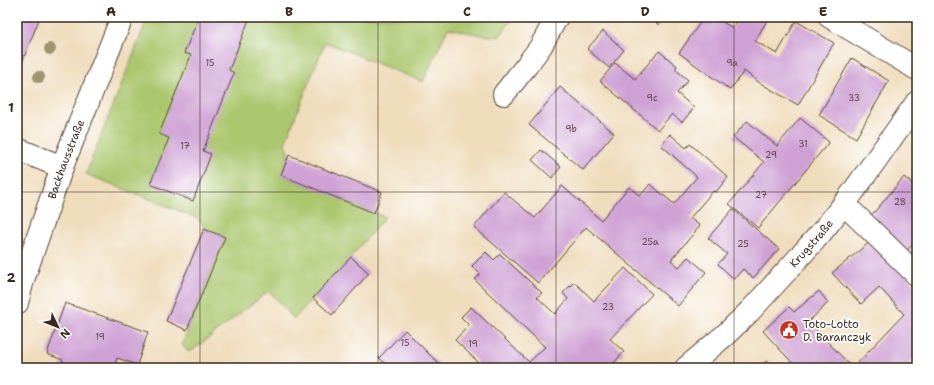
<svg xmlns="http://www.w3.org/2000/svg" width="934" height="385" font-family="'Shantell Sans',sans-serif">
  <style>
    .green { fill: #abc76e; stroke: #737846 }
    .building { fill: #cea0d4 }
    .lines { fill: none; stroke-linecap: round; stroke-linejoin: round }
    .minor-casing { stroke: #564536; stroke-width: 24 }
    .minor { stroke: #fff; stroke-width: 22 }
    .tree { fill: #9f9472 }
    .grid { fill: none; stroke: #3b2a1e; stroke-width: 1; stroke-opacity: 0.55 }
    .labels { text-anchor: middle; stroke-width: 3.5; stroke-linejoin: round; paint-order: stroke }
    .number-label { font-size: 9px; fill: #60484c }
    .street-label { font-size: 11px; fill: #3b2a1e; stroke: #fff }
    .poi-label { font-size: 11px; fill: #3b2a1e; stroke: #fff; text-anchor: start }
    .neatline { fill: none; stroke: #3b2a1e; stroke-width: 1.5 }
    .grid-label { font-size: 13px; text-anchor: middle; font-weight: bold; fill: #3b2a1e }
  </style>
  <rect width="100%" height="100%" fill="#fff"/>
  <filter id="ink" filterUnits="userSpaceOnUse"><feTurbulence type="fractalNoise" baseFrequency=".025" numOctaves="2"/><feDisplacementMap in="SourceGraphic" scale="8" xChannelSelector="R" yChannelSelector="G"/><feConvolveMatrix kernelMatrix="1 2 1 2 8 2 1 2 1" color-interpolation-filters="sRGB"/></filter>
  <filter id="wash" filterUnits="userSpaceOnUse"><feTurbulence type="fractalNoise" baseFrequency=".012" numOctaves="4" result="noise"/><feDisplacementMap in="SourceGraphic" scale="16" xChannelSelector="R" yChannelSelector="G"/><feGaussianBlur stdDeviation="0.9" result="paint"/><feColorMatrix in="noise" values="0 0 0 0 0 0 0 0 0 0 0 0 0 0 0 0 0 1.4 0 .05"/><feComposite in="paint" operator="in"/></filter>
  <g filter="url(#wash)">
    <rect width="100%" height="100%" fill="#efdcbb"/>
    <polygon class="green" points="148,17 514,17 499,37 481,35 448,28 423,82 325,42 285,143 289,155 281,175 385,217 351,257 294,319 269,291 193,350 188,352 182,345 224,237 204,229 203,225 197,218 192,216 86,174"/>
    <g id="blocks">
      <g class="building">
        <polygon points="17,17 40,17 20,67 17,66"/>
        <polygon points="199,17 250,17 229,70 234,73 203,151 211,154 193,201 150,184 169,138 159,134 191,55 184,53"/>
        <polygon points="484,17 496,17 494,21"/>
        <polygon points="648,17 665,17 659,25"/>
        <polygon points="697,17 716,17 716,18 733,28 739,17 769,17 755,41 777,54 796,21 834,43 798,105 760,83 744,71 730,90 679,53 702,20"/>
        <polygon points="603,31 624,50 609,68 587,49"/>
        <polygon points="659,51 677,66 675,69 688,80 677,93 694,108 682,122 672,114 658,130 600,81 615,63 635,79"/>
        <polygon points="852,58 889,81 856,138 819,115"/>
        <polygon points="560,87 614,133 583,170 529,125"/>
        <polygon points="800,118 829,142 758,228 729,204 764,162 733,137 747,121 777,146"/>
        <polygon points="670,134 686,148 690,144 728,177 716,192 713,191 690,218 700,226 671,260 679,267 688,257 706,272 678,306 586,227 538,283 474,227 504,192 535,218 562,186 601,220 629,187 640,196 650,184 674,204 697,177 661,145"/>
        <polygon points="917,141 917,150 913,147"/>
        <polygon points="541,150 561,167 552,178 532,160"/>
        <polygon points="289,155 382,192 374,213 281,175"/>
        <polygon points="904,177 917,188 917,239 906,252 870,217"/>
        <polygon points="733,209 779,249 753,278 743,269 734,279 718,264 727,254 708,238"/>
        <polygon points="204,229 225,237 187,330 166,321"/>
        <polygon points="871,241 917,287 917,355 904,368 797,368 763,331 789,307 794,312 819,291 828,303 808,322 853,368 904,314 879,287 861,304 832,273"/>
        <polygon points="917,247 917,264 909,256"/>
        <polygon points="486,252 494,260 500,254 542,293 537,297 555,314 568,299 563,293 574,282 594,301 625,268 652,294 610,339 624,352 609,368 472,368 478,362 455,340 469,325 461,317 471,307 529,362 545,347 475,280 480,274 472,266"/>
        <polygon points="351,257 369,273 332,315 313,298"/>
        <polygon points="65,303 148,332 137,365 117,358 114,368 60,368 63,360 47,354"/>
        <polygon points="405,330 430,355 444,368 390,368 379,358"/>
        <polygon points="767,361 774,368 759,368"/>
      </g>
    </g>
  </g>
  <g filter="url(#ink)">
    <use href="#blocks" fill-opacity="0" stroke="#564536" stroke-width="1"/>
    <g class="lines">
      <defs>
        <g id="minor">
          <polyline points="830,17 917,69"/>
          <polyline points="504,94 527,65 541,46 557,17"/>
          <polyline points="17,149 62,167"/>
          <polyline points="844,204 917,275"/>
          <path id="s1" d="M17 303 23 280 62 167 122 17"/>
          <path id="s2" d="M686 368 725 335 750 311 793 264 820 234 848 199 917 102"/>
        </g>
      </defs>
      <use href="#minor" class="minor-casing"/>
      <use href="#minor" class="minor"/>
    </g>
    <g class="tree">
      <circle cx="50" cy="49" r="6"/>
      <circle cx="39" cy="77" r="6"/>
    </g>
  </g>
  <path class="grid" d="M200 17V368M378 17V368M556 17V368M734 17V368M17 192H917"/>
  <defs>
    <symbol id="civic-disc" viewBox="-11 -11 22 22"><circle r="9.5" fill="#c8321e" stroke="#fff"/><path d="M-.6-6.5H3V-4.5H.6V-3L4-1V1h2V6H-6V1h2V-1L-.6-3ZM-1.2 2.5V6h2.4V2.5Z" fill="#fff"/></symbol>
  </defs>
  <g fill-rule="evenodd">
    <use href="#civic-disc" x="778" y="319" width="22" height="22"/>
  </g>
  <g class="labels">
    <g class="number-label">
      <text x="210" y="66">15</text>
      <text x="732" y="66">9a</text>
      <text x="652" y="101">9c</text>
      <text x="854" y="101">33</text>
      <text x="571" y="132">9b</text>
      <text x="803" y="147">31</text>
      <text x="185" y="149">17</text>
      <text x="771" y="158">29</text>
      <text x="761" y="198">27</text>
      <text x="900" y="205">28</text>
      <text x="650" y="245">25a</text>
      <text x="743" y="247">25</text>
      <text x="608" y="310">23</text>
      <text x="100" y="340">19</text>
      <text x="405" y="346">15</text>
      <text x="473" y="347">19</text>
    </g>
    <g class="street-label">
      <text dy="4" stroke="none"><textPath href="#s1" startOffset="152">Backhausstraße</textPath></text>
      <text dy="4" stroke="none"><textPath href="#s2" startOffset="177">Krugstraße</textPath></text>
    </g>
    <g class="poi-label">
      <text x="803" y="328">Toto-Lotto<tspan x="803" dy="13">D. Baranczyk</tspan></text>
    </g>
  </g>
  <rect width="934" height="385" fill="none" stroke="#fff" stroke-width="44"/>
  <g transform="translate(58 327) rotate(133)" stroke="#ffffff" stroke-width="3" paint-order="stroke">
  <path d="M0-3L7 15L0 10L-7 15Z" fill="#3b2a1e"/>
  <text y="-6" font-size="11" font-weight="bold" text-anchor="middle" fill="#3b2a1e">N</text>
  </g>
  <rect x="22" y="22" width="890" height="341" class="neatline"/>
  <g class="grid-label">
    <text x="111" y="16">A</text>
    <text x="289" y="16">B</text>
    <text x="467" y="16">C</text>
    <text x="645" y="16">D</text>
    <text x="823" y="16">E</text>
    <text x="11" y="112">1</text>
    <text x="11" y="282">2</text>
  </g>
</svg>
